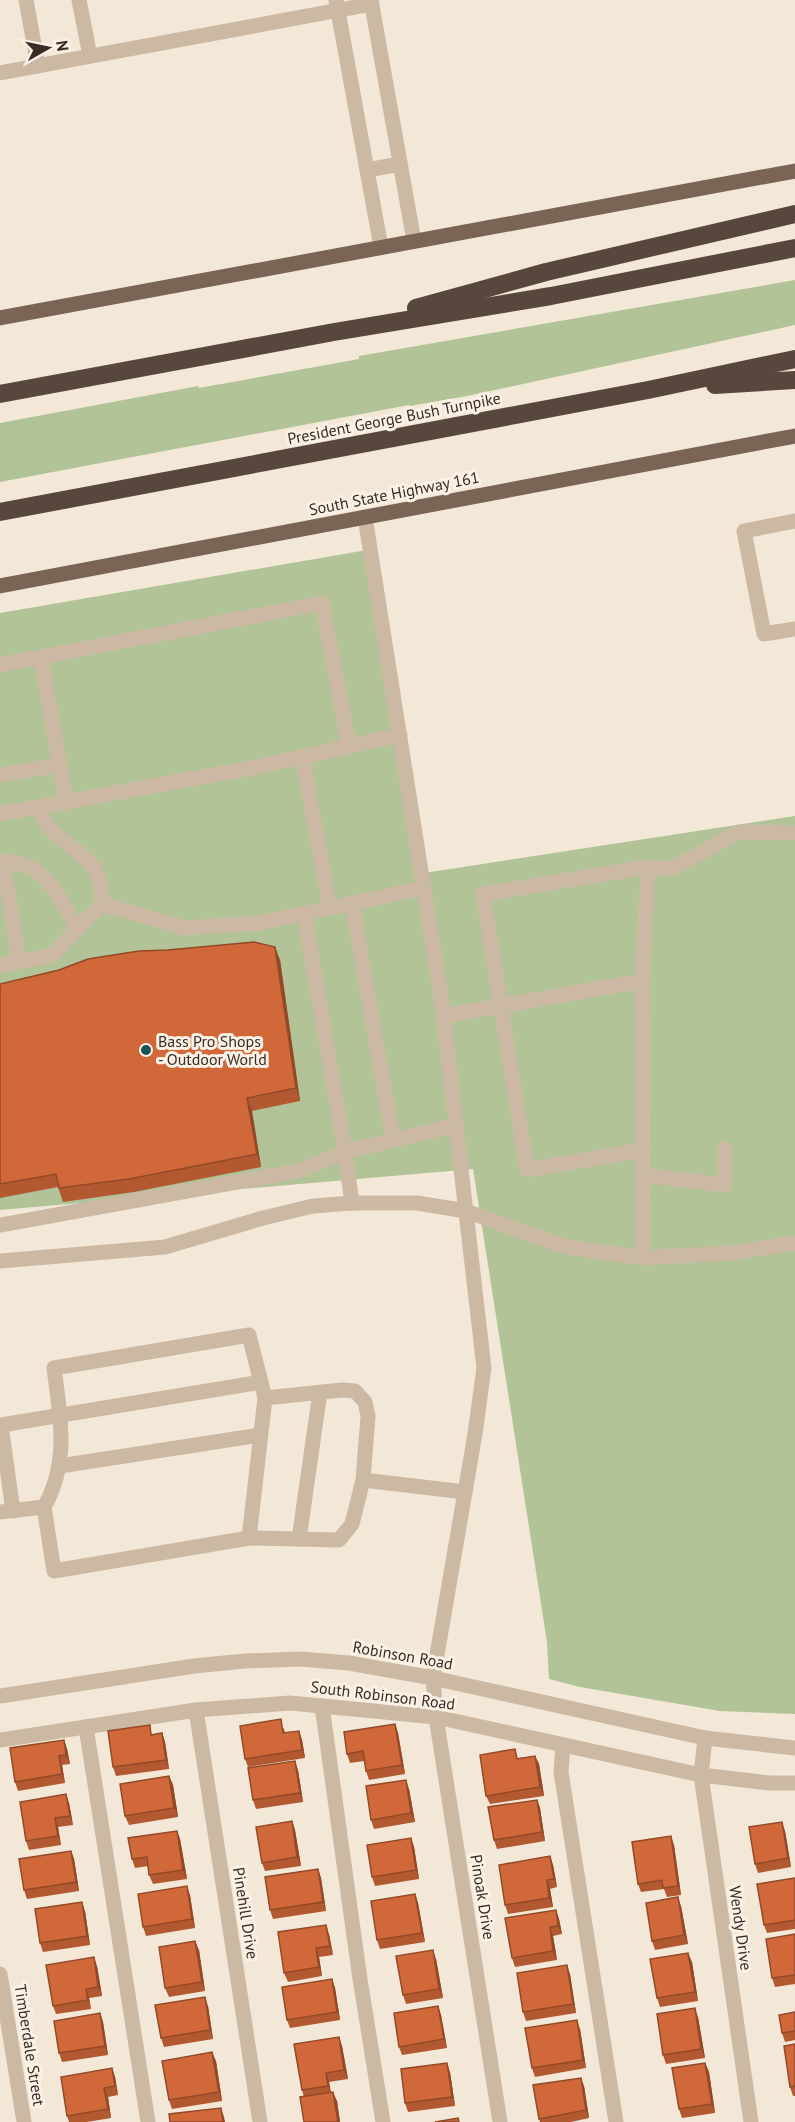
<svg xmlns="http://www.w3.org/2000/svg" width="795" height="2122" font-family="'PT Sans',sans-serif">
  <style>
    .green { fill: #b1c397 }
    .lines { fill: none; stroke-linecap: round; stroke-linejoin: round }
    .minor { stroke: #ccb9a3; stroke-width: 15 }
    .major { stroke: #7a6455; stroke-width: 15 }
    .highway { stroke: #58473c; stroke-width: 18 }
    .wall { fill: #b35931 }
    .shaded-wall { fill: #924928 }
    .building { fill: #d06839; stroke: #924928; stroke-width: 1.5 }
    .poi-dot { fill: #18525b; stroke: #fbf2e5; stroke-width: 2 }
    .labels { text-anchor: middle; stroke-width: 6; stroke-linejoin: round; paint-order: stroke }
    .street-label { font-size: 16px; fill: #372c26; stroke: #fbf2e5 }
    .poi-label { font-size: 16px; fill: #372c26; stroke: #fbf2e5; text-anchor: start }
  </style>
  <rect width="100%" height="100%" fill="#f3e8d8"/>
  <g class="green">
    <polygon points="795,280 795,325 467,396 410,406 409,405 0,482 0,423 198,386 199,388 359,359 359,356"/>
    <polygon points="373,549 424,873 795,816 795,1714 720,1711 580,1687 549,1679 547,1642 473,1169 0,1210 0,613"/>
  </g>
  <g class="lines">
    <g class="minor">
      <polyline points="26,0 38,66"/>
      <polyline points="79,0 90,56"/>
      <polyline points="336,0 381,247"/>
      <polyline points="371,0 414,241"/>
      <polyline points="0,73 372,4"/>
      <polyline points="367,170 400,164"/>
      <polyline points="365,517 442,1004 484,1368 475,1434 433,1678 436,1717 500,2122"/>
      <polyline points="795,521 744,531 764,634 795,629"/>
      <polyline points="41,657 66,803"/>
      <polyline points="0,665 322,603 349,746"/>
      <polyline points="302,756 330,908"/>
      <polyline points="0,775 59,765"/>
      <polyline points="0,814 256,767 400,735"/>
      <polyline points="3,861 19,961"/>
      <path d="M0 862C44 859 59 896 77 929"/>
      <polyline points="648,867 671,869 739,832 795,833"/>
      <polyline points="352,903 393,1140"/>
      <polyline points="102,904 185,928 260,923 424,888"/>
      <polyline points="304,913 345,1152 456,1125"/>
      <path d="M0 965 51 956 102 904C103 862 83 858 56 834 48 828 43 816 37 808"/>
      <polyline points="642,981 648,867 483,894 527,1170 643,1150"/>
      <polyline points="443,1016 642,981 643,1258 731,1253 795,1243"/>
      <polyline points="643,1175 724,1185 725,1149"/>
      <polyline points="0,1225 298,1171 345,1152 352,1203"/>
      <polyline points="0,1261 165,1247 263,1218 313,1206 352,1203 417,1203 466,1211 562,1246 643,1258"/>
      <polyline points="60,1466 260,1435"/>
      <polyline points="44,1507 54,1571 249,1538 339,1540 352,1524 363,1480"/>
      <polyline points="13,1511 1,1425 261,1382"/>
      <path d="M0 1512 44 1507C70 1462 60 1416 54 1368L249 1335 265 1398 342 1390 355 1391 365 1402 368 1416 363 1480 465 1492"/>
      <polyline points="249,1538 265,1398"/>
      <polyline points="299,1539 320,1392"/>
      <polyline points="0,1696 194,1666 245,1661 300,1659 349,1663 433,1678 705,1738 795,1748"/>
      <polyline points="322,1706 360,1979 383,2122"/>
      <polyline points="196,1710 260,2122"/>
      <polyline points="86,1727 148,2122"/>
      <polyline points="705,1738 701,1775 751,2122"/>
      <polyline points="0,1740 196,1710 290,1703 436,1717 701,1775 769,1783 795,1783"/>
      <polyline points="563,1745 561,1772 616,2122"/>
      <polyline points="0,1974 24,2122"/>
    </g>
    <g class="major">
      <polyline points="0,318 795,171"/>
      <polyline points="0,586 795,436"/>
    </g>
    <g class="highway">
      <polyline points="416,308 546,272 795,214"/>
      <polyline points="715,385 795,380"/>
      <polyline points="0,394 334,332 551,296 795,248"/>
      <polyline points="0,512 648,390 795,359"/>
    </g>
  </g>
  <g class="wall">
    <polygon points="280,960 300,1101 252,1111 261,1167 134,1192 63,1202 58,1187 0,1198 0,984"/>
    <polygon points="395,1724 398,1733 405,1774 369,1780 366,1771 364,1761 350,1763 347,1754"/>
    <polygon points="284,1728 285,1733 299,1731 302,1740 305,1758 248,1767 245,1759"/>
    <polygon points="162,1733 165,1742 169,1769 116,1776 113,1767 153,1735"/>
    <polygon points="64,1740 67,1749 70,1764 62,1765 65,1783 18,1791 15,1782"/>
    <polygon points="535,1756 539,1764 544,1796 490,1804 486,1796 518,1758"/>
    <polygon points="298,1770 303,1802 256,1809 253,1800"/>
    <polygon points="169,1776 173,1785 178,1817 129,1825 125,1816"/>
    <polygon points="409,1789 415,1822 374,1829 371,1820"/>
    <polygon points="537,1800 540,1808 545,1841 497,1849 494,1840"/>
    <polygon points="69,1803 73,1825 58,1827 61,1845 29,1850 26,1841"/>
    <polygon points="292,1821 295,1830 301,1866 265,1871 262,1863"/>
    <polygon points="177,1831 180,1839 187,1879 153,1884 149,1875 148,1866 135,1868 132,1859"/>
    <polygon points="785,1831 791,1867 758,1873 755,1864"/>
    <polygon points="411,1838 414,1847 419,1879 375,1886 372,1877"/>
    <polygon points="674,1845 681,1895 667,1897 664,1889 641,1892 638,1884"/>
    <polygon points="71,1851 74,1859 79,1891 27,1899 24,1890"/>
    <polygon points="550,1856 553,1865 557,1887 550,1889 553,1907 508,1914 505,1905"/>
    <polygon points="318,1869 321,1878 326,1911 273,1919 270,1910"/>
    <polygon points="795,1878 795,1929 767,1933 764,1925"/>
    <polygon points="415,1894 418,1903 425,1942 380,1949 377,1940"/>
    <polygon points="190,1895 195,1928 146,1936 143,1927"/>
    <polygon points="681,1906 688,1944 655,1950 652,1941"/>
    <polygon points="556,1910 559,1919 562,1934 553,1936 557,1960 515,1967 512,1958"/>
    <polygon points="85,1911 90,1945 43,1952 40,1943"/>
    <polygon points="329,1934 333,1955 319,1957 322,1976 288,1982 284,1973"/>
    <polygon points="795,1934 795,1984 775,1987 772,1978"/>
    <polygon points="199,1950 205,1991 169,1997 165,1988"/>
    <polygon points="436,1959 443,1998 406,2004 403,1995"/>
    <polygon points="692,1962 698,2001 660,2007 657,1998"/>
    <polygon points="97,1966 102,1996 89,1998 91,2009 56,2014 53,2006"/>
    <polygon points="570,1974 576,2013 526,2021 523,2012"/>
    <polygon points="332,1979 335,1988 340,2020 290,2028 287,2020"/>
    <polygon points="208,2006 213,2039 164,2047 161,2038"/>
    <polygon points="438,2006 441,2015 447,2048 402,2055 399,2047"/>
    <polygon points="795,2012 795,2040 785,2042 782,2033"/>
    <polygon points="100,2013 103,2022 108,2055 62,2062 59,2053"/>
    <polygon points="698,2017 705,2058 666,2064 663,2055"/>
    <polygon points="580,2029 586,2068 535,2077 532,2068"/>
    <polygon points="339,2037 342,2046 348,2079 329,2082 331,2092 337,2101 340,2122 304,2122 304,2097 302,2090"/>
    <polygon points="795,2044 795,2096 793,2096 790,2087"/>
    <polygon points="216,2061 222,2101 172,2109 169,2100"/>
    <polygon points="705,2063 709,2072 715,2113 682,2118 679,2109"/>
    <polygon points="112,2068 115,2077 118,2095 108,2097 111,2118 87,2122 69,2122 67,2116"/>
    <polygon points="450,2072 455,2106 408,2112 405,2103"/>
    <polygon points="584,2086 589,2118 571,2122 540,2122 539,2119"/>
  </g>
  <g class="shaded-wall">
    <polygon points="275,947 280,960 300,1101 296,1088"/>
    <polygon points="247,1098 252,1111 261,1167 257,1154"/>
    <polygon points="395,1724 398,1733 405,1774 402,1765"/>
    <polygon points="299,1731 302,1740 305,1758 302,1750"/>
    <polygon points="162,1733 165,1742 169,1769 166,1760"/>
    <polygon points="64,1740 67,1749 70,1764 66,1755"/>
    <polygon points="59,1756 62,1765 65,1783 62,1774"/>
    <polygon points="535,1756 539,1764 544,1796 540,1787"/>
    <polygon points="295,1761 298,1770 303,1802 300,1793"/>
    <polygon points="169,1776 173,1785 178,1817 174,1808"/>
    <polygon points="406,1780 409,1789 415,1822 411,1813"/>
    <polygon points="66,1794 69,1803 73,1825 70,1816"/>
    <polygon points="537,1800 540,1808 545,1841 542,1832"/>
    <polygon points="55,1818 58,1827 61,1845 58,1836"/>
    <polygon points="292,1821 295,1830 301,1866 297,1857"/>
    <polygon points="782,1822 785,1831 791,1867 788,1858"/>
    <polygon points="177,1831 180,1839 187,1879 183,1870"/>
    <polygon points="671,1836 674,1845 681,1895 678,1886"/>
    <polygon points="411,1838 414,1847 419,1879 416,1870"/>
    <polygon points="71,1851 74,1859 79,1891 76,1882"/>
    <polygon points="550,1856 553,1865 557,1887 554,1879"/>
    <polygon points="318,1869 321,1878 326,1911 323,1902"/>
    <polygon points="547,1880 550,1889 553,1907 549,1898"/>
    <polygon points="187,1886 190,1895 195,1928 192,1919"/>
    <polygon points="415,1894 418,1903 425,1942 422,1933"/>
    <polygon points="678,1897 681,1906 688,1944 684,1935"/>
    <polygon points="82,1902 85,1911 90,1945 87,1936"/>
    <polygon points="556,1910 559,1919 562,1934 558,1926"/>
    <polygon points="326,1925 329,1934 333,1955 330,1946"/>
    <polygon points="550,1927 553,1936 557,1960 553,1951"/>
    <polygon points="195,1941 199,1950 205,1991 202,1982"/>
    <polygon points="316,1948 319,1957 322,1976 319,1967"/>
    <polygon points="433,1950 436,1959 443,1998 439,1989"/>
    <polygon points="688,1953 692,1962 698,2001 695,1992"/>
    <polygon points="94,1957 97,1966 102,1996 98,1987"/>
    <polygon points="567,1965 570,1974 576,2013 573,2004"/>
    <polygon points="332,1979 335,1988 340,2020 337,2012"/>
    <polygon points="86,1989 89,1998 91,2009 88,2000"/>
    <polygon points="205,1997 208,2006 213,2039 210,2030"/>
    <polygon points="438,2006 441,2015 447,2048 444,2039"/>
    <polygon points="695,2008 698,2017 705,2058 701,2049"/>
    <polygon points="100,2013 103,2022 108,2055 105,2046"/>
    <polygon points="577,2020 580,2029 586,2068 583,2060"/>
    <polygon points="339,2037 342,2046 348,2079 344,2070"/>
    <polygon points="212,2052 216,2061 222,2101 219,2092"/>
    <polygon points="447,2063 450,2072 455,2106 452,2097"/>
    <polygon points="705,2063 709,2072 715,2113 712,2104"/>
    <polygon points="112,2068 115,2077 118,2095 115,2086"/>
    <polygon points="326,2073 329,2082 331,2095 328,2086"/>
    <polygon points="581,2078 584,2086 589,2118 586,2110"/>
    <polygon points="104,2088 108,2097 111,2118 108,2109"/>
    <polygon points="333,2092 337,2101 340,2122 338,2122"/>
    <polygon points="221,2108 224,2117 225,2122 223,2122"/>
  </g>
  <g class="building">
    <polygon points="254,942 275,947 296,1088 247,1098 257,1154 129,1179 59,1188 56,1174 0,1184 0,984 59,970 88,959 139,951 168,950"/>
    <polygon points="281,1719 283,1733 299,1731 302,1750 245,1759 240,1726"/>
    <polygon points="395,1724 402,1765 366,1771 363,1751 347,1754 344,1732"/>
    <polygon points="150,1725 151,1735 162,1733 166,1760 113,1767 108,1731"/>
    <polygon points="64,1740 66,1755 59,1756 62,1774 15,1782 10,1748"/>
    <polygon points="515,1749 517,1759 535,1756 540,1787 486,1796 480,1755"/>
    <polygon points="295,1761 300,1793 253,1800 248,1768"/>
    <polygon points="169,1776 174,1808 125,1816 120,1784"/>
    <polygon points="406,1780 411,1813 371,1820 366,1786"/>
    <polygon points="66,1794 70,1816 55,1818 58,1836 26,1841 20,1802"/>
    <polygon points="537,1800 542,1832 494,1840 488,1807"/>
    <polygon points="292,1821 297,1857 262,1863 256,1827"/>
    <polygon points="782,1822 788,1858 755,1864 749,1827"/>
    <polygon points="177,1831 183,1870 149,1875 147,1857 132,1859 128,1838"/>
    <polygon points="671,1836 678,1886 663,1888 662,1880 638,1884 632,1842"/>
    <polygon points="411,1838 416,1870 372,1877 367,1845"/>
    <polygon points="71,1851 76,1882 24,1890 19,1859"/>
    <polygon points="550,1856 554,1879 547,1880 549,1898 505,1905 499,1865"/>
    <polygon points="318,1869 323,1902 270,1910 265,1877"/>
    <polygon points="795,1878 795,1920 764,1925 757,1884"/>
    <polygon points="187,1886 192,1919 143,1927 138,1894"/>
    <polygon points="415,1894 422,1933 377,1940 371,1901"/>
    <polygon points="678,1897 684,1935 652,1941 646,1903"/>
    <polygon points="82,1902 87,1936 40,1943 35,1909"/>
    <polygon points="556,1910 558,1926 550,1927 553,1951 512,1958 505,1918"/>
    <polygon points="326,1925 330,1946 316,1948 319,1967 284,1973 278,1932"/>
    <polygon points="795,1934 795,1975 772,1978 766,1939"/>
    <polygon points="195,1941 202,1982 165,1988 159,1947"/>
    <polygon points="433,1950 439,1989 403,1995 396,1956"/>
    <polygon points="688,1953 695,1992 657,1998 650,1959"/>
    <polygon points="94,1957 98,1987 86,1989 88,2000 53,2006 46,1965"/>
    <polygon points="567,1965 573,2004 523,2012 517,1973"/>
    <polygon points="332,1979 337,2012 287,2020 282,1987"/>
    <polygon points="205,1997 210,2030 161,2038 155,2005"/>
    <polygon points="438,2006 444,2039 399,2047 394,2013"/>
    <polygon points="695,2008 701,2049 663,2055 657,2014"/>
    <polygon points="795,2012 795,2031 782,2033 779,2015"/>
    <polygon points="100,2013 105,2046 59,2053 54,2021"/>
    <polygon points="577,2020 583,2060 532,2068 525,2028"/>
    <polygon points="339,2037 344,2070 326,2073 328,2086 302,2090 294,2044"/>
    <polygon points="795,2044 795,2086 790,2087 784,2046"/>
    <polygon points="212,2052 219,2092 169,2100 162,2061"/>
    <polygon points="447,2063 452,2097 405,2103 401,2069"/>
    <polygon points="705,2063 712,2104 679,2109 672,2068"/>
    <polygon points="112,2068 115,2086 104,2088 108,2109 67,2116 61,2077"/>
    <polygon points="581,2078 586,2110 539,2119 533,2085"/>
    <polygon points="333,2092 338,2122 304,2122 300,2097"/>
    <polygon points="221,2108 223,2122 170,2122 169,2114"/>
    <polygon points="458,2118 459,2122 435,2122"/>
  </g>
  <circle class="poi-dot" cx="146" cy="1050" r="6"/>
  <g class="labels">
    <g class="street-label">
      <text transform="translate(394 418) rotate(-11)" y="6">President George Bush Turnpike</text>
      <text transform="translate(394 493) rotate(-11)" y="6">South State Highway 161</text>
      <text transform="translate(403 1655) rotate(10)" y="6">Robinson Road</text>
      <text transform="translate(383 1695) rotate(7)" y="6">South Robinson Road</text>
      <text transform="translate(483 1897) rotate(81)" y="6">Pinoak Drive</text>
      <text transform="translate(246 1913) rotate(81)" y="6">Pinehill Drive</text>
      <text transform="translate(741 1928) rotate(82)" y="6">Wendy Drive</text>
      <text transform="translate(30 2045) rotate(81)" y="6">Timberdale Street</text>
    </g>
    <g class="poi-label">
      <text x="158" y="1047">Bass Pro Shops<tspan x="158" dy="18">- Outdoor World</tspan></text>
    </g>
  </g>
  <g transform="translate(48 48) rotate(81)" stroke="#fbf2e5" stroke-width="4.5" paint-order="stroke">
  <path d="M0-4.5L10 22L0 15L-10 22Z" fill="#372c26"/>
  <text y="-9" font-size="16" font-weight="bold" text-anchor="middle" fill="#372c26">N</text>
  </g>
</svg>
